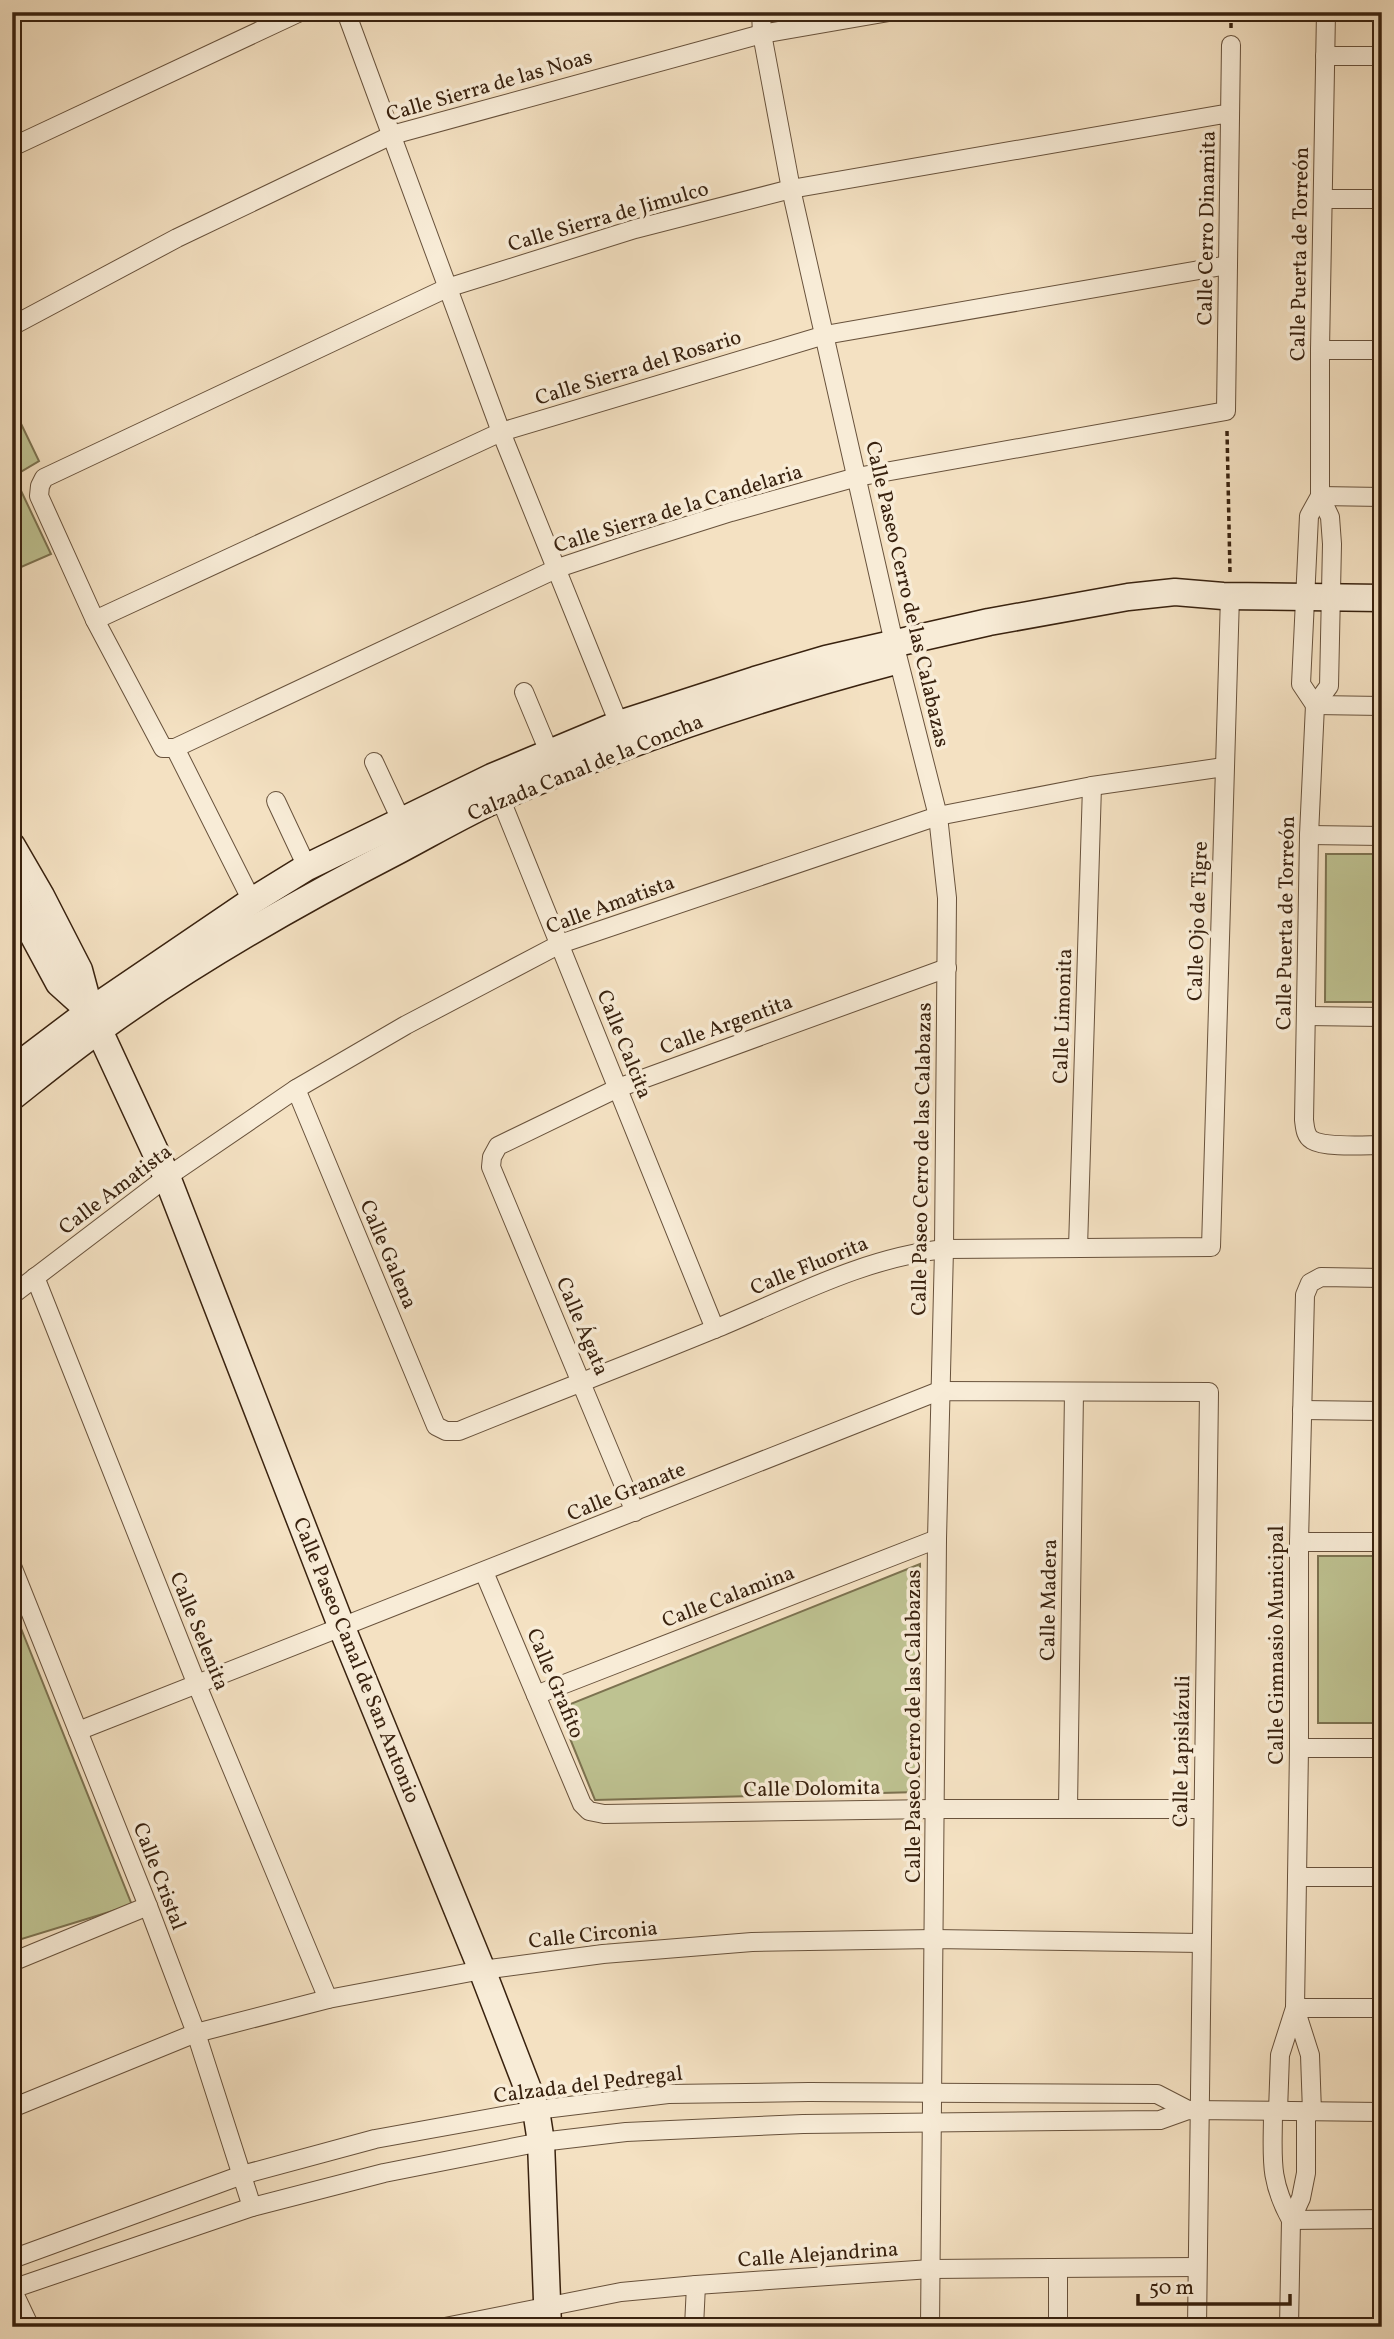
<svg xmlns="http://www.w3.org/2000/svg" width="1394" height="2339" font-family="Vollkorn,serif">
  <style>
    .green { fill: #bec291; stroke: #7c7250; stroke-width: 2 }
    .lines { fill: none; stroke-linecap: round; stroke-linejoin: round }
    .street-casing { stroke: #68523c; stroke-width: 20 }
    .secondary-casing { stroke: #39220f; stroke-width: 29 }
    .path { stroke: #39220f; stroke-width: 3.5; stroke-dasharray: 5 3.5; stroke-linecap: butt }
    .street { stroke: #f8ecd7; stroke-width: 18 }
    .secondary { stroke: #f8ecd7; stroke-width: 26 }
    .labels { text-anchor: middle; stroke-width: 7; stroke-linejoin: round; paint-order: stroke }
    .street-label { font-size: 21px; fill: #39220f; stroke: #f8ecd7 }
  </style>
  <rect width="100%" height="100%" fill="#f4e1c2"/>
  <filter id="stains"><feTurbulence type="fractalNoise" baseFrequency=".00286" numOctaves="4"/><feColorMatrix values="0 0 0 0 .2 0 0 0 0 .09 0 0 0 0 .02 0 0 0 .5 -.17"/></filter>
  <radialGradient id="worn" r=".72"><stop offset=".6" stop-color="#630" stop-opacity="0"/><stop offset="1" stop-color="#630" stop-opacity=".3"/></radialGradient>
  <g class="green">
    <polygon points="12,405 39,461 14,476 51,554 12,571"/>
    <polygon points="1326,854 1382,854 1382,1002 1325,1002"/>
    <rect x="1318" y="1556" width="64" height="167"/>
    <polygon points="920,1564 919,1792 595,1800 558,1709"/>
    <polygon points="12,1606 132,1905 12,1942"/>
  </g>
  <g class="lines">
    <defs>
      <g id="street">
        <polyline points="346,12 501,432 619,724"/>
        <polyline points="761,12 762,34 791,189 894,643 938,816 947,898 944,1249 937,1539 930,2327"/>
        <path d="M1326 12 1320 350V496L1330 517 1332 544 1329 686 1315 705 1309 835 1304 1120C1305 1127 1305 1136 1312 1140 1325 1148 1366 1145 1382 1145"/>
        <polyline points="1325,56 1382,56"/>
        <polyline points="1230,113 791,189 635,229 447,288 44,478 40,486 39,496 95,620 163,748 175,748 558,568 636,542 731,512 857,477 1226,411 1231,45"/>
        <polyline points="12,147 300,12"/>
        <polyline points="1323,199 1382,199"/>
        <polyline points="12,326 177,238 392,135 762,34 889,12"/>
        <polyline points="1320,350 1382,350"/>
        <polyline points="1320,496 1382,497"/>
        <polyline points="95,620 501,432 825,335 1228,265"/>
        <polyline points="524,692 549,752"/>
        <polyline points="1315,705 1301,684 1309,516 1320,496"/>
        <polyline points="1315,705 1382,706"/>
        <polyline points="175,748 252,901"/>
        <polyline points="374,762 401,820"/>
        <polyline points="497,790 715,1329"/>
        <polyline points="276,801 307,867"/>
        <polyline points="1309,835 1382,836"/>
        <polyline points="1306,1016 1382,1017"/>
        <path d="M296 1089 436 1426 446 1431H459C545 1396 632 1363 717 1328 792 1297 863 1258 944 1249L1211 1247 1230 596"/>
        <polyline points="1078,1248 1092,786"/>
        <polyline points="35,1277 197,1685 328,1999"/>
        <polyline points="12,1295 167,1177 296,1089 406,1025 560,944 938,816 1092,786 1224,767"/>
        <polyline points="1302,1410 1382,1411"/>
        <polyline points="635,1512 491,1167 492,1157 498,1146 618,1088 947,968"/>
        <polyline points="1299,1542 1382,1542"/>
        <polyline points="12,1566 148,1906 196,2033 252,2207"/>
        <polyline points="484,1572 582,1804 589,1811 604,1814 935,1809 1203,1809"/>
        <polyline points="536,1695 937,1539"/>
        <polyline points="78,1731 939,1391 1209,1392 1197,2327"/>
        <polyline points="1299,1748 1382,1748"/>
        <polyline points="1068,1809 1074,1392"/>
        <polyline points="1297,1877 1382,1877"/>
        <polyline points="12,1962 148,1906"/>
        <polyline points="1295,2008 1310,2055 1312,2112"/>
        <polyline points="1295,2008 1382,2008"/>
        <polyline points="12,2108 196,2033 328,1999 482,1970 603,1954 752,1942 934,1939 1201,1943"/>
        <path d="M1273 2111C1273 2157 1268 2178 1291 2220"/>
        <polyline points="1278,2111 1280,2055 1295,2008 1299,1748 1299,1542 1305,1295 1310,1283 1321,1277 1382,1278"/>
        <polyline points="1291,2220 1382,2219"/>
        <polyline points="12,2259 242,2175 375,2139 536,2110 668,2094 809,2092 1157,2094 1188,2110"/>
        <polyline points="12,2289 252,2207 384,2173 541,2142 626,2132 803,2124 1160,2120 1188,2110 1382,2112"/>
        <polyline points="12,2289 30,2327"/>
        <polyline points="445,2327 621,2292 696,2285 931,2269 1197,2267"/>
        <polyline points="694,2327 696,2285"/>
        <polyline points="1058,2327 1058,2269"/>
        <polyline points="1289,2327 1291,2220 1301,2198 1306,2173 1306,2112"/>
      </g>
      <g id="secondary">
        <polyline points="12,846 41,896 79,970 90,1011 167,1177 342,1628 482,1970 536,2110 541,2142 548,2327"/>
        <polyline points="12,896 59,983 90,1011"/>
        <polyline points="12,1070 90,1011 252,901 307,867 492,777 619,724 755,680 826,659 989,622 1128,597 1175,592 1223,596 1382,598"/>
        <path d="M12 1097C41 1074 70 1050 100 1029 194 961 296 903 399 850 433 832 467 812 503 796 629 741 759 697 892 662"/>
      </g>
    </defs>
    <use href="#street" class="street-casing"/>
    <use href="#secondary" class="secondary-casing"/>
    <g class="path">
      <polyline points="1231,28 1231,12"/>
      <polyline points="1227,431 1230,573"/>
    </g>
    <use href="#street" class="street"/>
    <use href="#secondary" class="secondary"/>
  </g>
  <g class="labels">
    <g class="street-label">
      <text transform="translate(489 85) rotate(-16)" y="7">Calle Sierra de las Noas</text>
      <text transform="translate(608 216) rotate(-16)" y="7">Calle Sierra de Jimulco</text>
      <text transform="translate(1206 228) rotate(-89)" y="7">Calle Cerro Dinamita</text>
      <text transform="translate(1299 254) rotate(-89)" y="7">Calle Puerta de Torreón</text>
      <text transform="translate(638 367) rotate(-17)" y="7">Calle Sierra del Rosario</text>
      <text transform="translate(678 508) rotate(-17)" y="7">Calle Sierra de la Candelaria</text>
      <text transform="translate(908 594) rotate(77)" y="7">Calle Paseo Cerro de las Calabazas</text>
      <text transform="translate(585 767) rotate(-22)" y="7">Calzada Canal de la Concha</text>
      <text transform="translate(610 904) rotate(-20)" y="7">Calle Amatista</text>
      <text transform="translate(1197 921) rotate(-88)" y="7">Calle Ojo de Tigre</text>
      <text transform="translate(1285 923) rotate(-89)" y="7">Calle Puerta de Torreón</text>
      <text transform="translate(1062 1016) rotate(-88)" y="7">Calle Limonita</text>
      <text transform="translate(726 1024) rotate(-20)" y="7">Calle Argentita</text>
      <text transform="translate(625 1044) rotate(68)" y="7">Calle Calcita</text>
      <text transform="translate(921 1159) rotate(-89)" y="7">Calle Paseo Cerro de las Calabazas</text>
      <text transform="translate(115 1189) rotate(-37)" y="7">Calle Amatista</text>
      <text transform="translate(389 1254) rotate(67)" y="7">Calle Galena</text>
      <text transform="translate(809 1265) rotate(-22)" y="7">Calle Fluorita</text>
      <text transform="translate(583 1326) rotate(67)" y="7">Calle Ágata</text>
      <text transform="translate(626 1491) rotate(-22)" y="7">Calle Granate</text>
      <text transform="translate(728 1596) rotate(-21)" y="7">Calle Calamina</text>
      <text transform="translate(1048 1600) rotate(-89)" y="7">Calle Madera</text>
      <text transform="translate(200 1631) rotate(68)" y="7">Calle Selenita</text>
      <text transform="translate(1276 1645) rotate(-90)" y="7">Calle Gimnasio Municipal</text>
      <text transform="translate(357 1660) rotate(68)" y="7">Calle Paseo Canal de San Antonio</text>
      <text transform="translate(556 1683) rotate(67)" y="7">Calle Grafito</text>
      <text transform="translate(913 1726) rotate(-90)" y="7">Calle Paseo Cerro de las Calabazas</text>
      <text transform="translate(1181 1751) rotate(-89)" y="7">Calle Lapislázuli</text>
      <text transform="translate(812 1788) rotate(-1)" y="7">Calle Dolomita</text>
      <text transform="translate(160 1876) rotate(69)" y="7">Calle Cristal</text>
      <text transform="translate(593 1934) rotate(-6)" y="7">Calle Circonia</text>
      <text transform="translate(588 2084) rotate(-7)" y="7">Calzada del Pedregal</text>
      <text transform="translate(818 2254) rotate(-4)" y="7">Calle Alejandrina</text>
    </g>
  </g>
  <rect width="1394" height="2339" fill="none" stroke="#f4e1c2" stroke-width="42"/>
  <rect x="14" y="14" width="1366" height="2311" fill="none" stroke="#39220f" stroke-width="3.5"/>
  <rect x="21" y="21" width="1352" height="2297" fill="none" stroke="#39220f" stroke-width="2"/>
  <path d="M1138 2294v10h152v-10" fill="none" stroke="#39220f" stroke-width="3.5"/>
  <text x="1149" y="2294" font-size="21" fill="#39220f" stroke="#f8ecd7" stroke-width="5" paint-order="stroke">50 m</text>
  <rect width="100%" height="100%" filter="url(#stains)"/>
  <rect width="100%" height="100%" fill="url(#worn)"/>
</svg>
